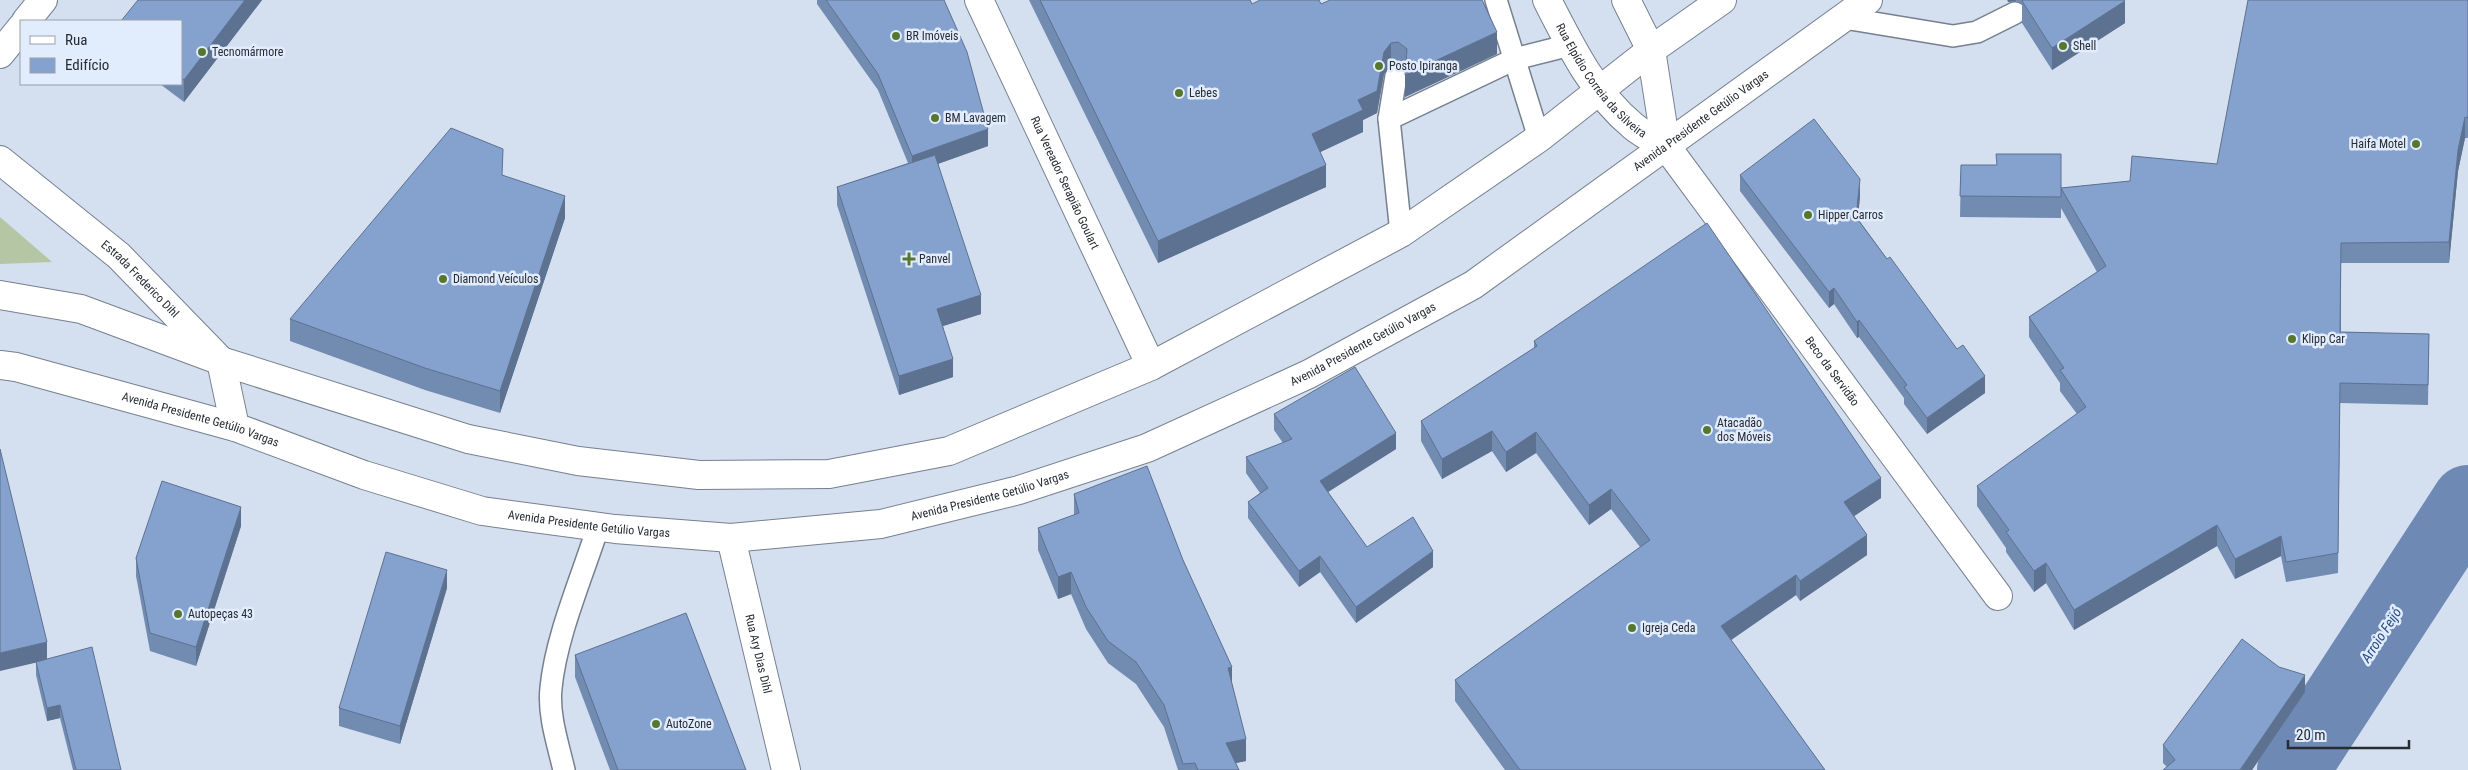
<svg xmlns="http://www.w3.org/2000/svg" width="2468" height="770" font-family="'Roboto Condensed',sans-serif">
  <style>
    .green { fill: #b4c6a4 }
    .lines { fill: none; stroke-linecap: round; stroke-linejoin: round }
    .river { stroke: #6e89b4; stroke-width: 72 }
    .lane-casing { stroke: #76808f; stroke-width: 24 }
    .street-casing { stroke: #76808f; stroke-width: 30 }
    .secondary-casing { stroke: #76808f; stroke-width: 30 }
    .primary-casing { stroke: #76808f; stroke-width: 30 }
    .lane { stroke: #fff; stroke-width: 21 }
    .street { stroke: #fff; stroke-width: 28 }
    .secondary { stroke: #fff; stroke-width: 28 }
    .primary { stroke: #fff; stroke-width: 28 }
    .wall { fill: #728bb1 }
    .shaded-wall { fill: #5d7190 }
    .building { fill: #85a2ce; stroke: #5d7190 }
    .poi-dot { fill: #56772e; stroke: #e1ecfd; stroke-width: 2 }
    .labels { text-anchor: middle; stroke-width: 5; stroke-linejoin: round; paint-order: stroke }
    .poi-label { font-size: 12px; fill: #272b32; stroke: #e1ecfd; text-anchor: start }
    .street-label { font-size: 12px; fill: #272b32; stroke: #e1ecfd }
    .water-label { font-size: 14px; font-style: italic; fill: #284c84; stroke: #e1ecfd }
  </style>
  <rect width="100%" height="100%" fill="#d4dff0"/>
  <polygon class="green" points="0,217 52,262 0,264"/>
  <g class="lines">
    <polyline class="river" points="2293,770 2468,501"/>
    <defs>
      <g id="lane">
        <polyline points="1496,0 1539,138"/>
        <polyline points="1844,18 1953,36 1977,32 2015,13"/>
        <polyline points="1389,119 1396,76"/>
        <polyline points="1401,233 1389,119 1515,59 1570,45"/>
        <path d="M564 770C558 744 548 715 551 688 556 636 582 577 598 527"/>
      </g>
      <g id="street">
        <path id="s1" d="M979 0 1151 366"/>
        <polyline points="26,21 43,0"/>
        <polyline points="0,54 21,28"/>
        <path id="s2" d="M1666 146 1998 596"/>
        <path id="s3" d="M731 538 786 770"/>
      </g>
      <g id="secondary">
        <path id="s4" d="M1547 0C1570 45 1593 93 1633 126 1642 134 1655 140 1666 146"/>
        <polyline points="1626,0 1651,50 1666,146"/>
        <path id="s5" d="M0 160 119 256 221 361 235 427"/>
      </g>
      <g id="primary">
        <polyline points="0,295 81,309 221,361 468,439 578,461 699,475 829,474 949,451 1151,366 1401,233 1539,138 1651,50 1722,0"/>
        <path id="s6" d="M0 365 16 367 235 427 364 475 482 511 615 529 731 538 881 524 1019 490 1147 448 1309 374 1473 285 1868 0"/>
      </g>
    </defs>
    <use href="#lane" class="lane-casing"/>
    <use href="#street" class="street-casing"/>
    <use href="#secondary" class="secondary-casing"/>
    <use href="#primary" class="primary-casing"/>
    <use href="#lane" class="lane"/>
    <use href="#street" class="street"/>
    <use href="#secondary" class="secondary"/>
    <use href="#primary" class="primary"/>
  </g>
  <g class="wall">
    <polygon points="138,0 262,0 184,102 160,84 181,84 181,21"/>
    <polygon points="817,0 944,0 988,146 938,164 981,314 943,326 953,377 899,395 837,205 837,187 908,163 878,90 817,4"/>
    <polygon points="1029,0 1250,0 1252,4 1321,4 1497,54 1405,97 1406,70 1398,64 1391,65 1384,74 1377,113 1363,120 1363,132 1320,152 1326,187 1158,263"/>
    <polygon points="2007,0 2124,0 2125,23 2052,70 2022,23 2022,4 2016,1 2008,2"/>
    <polygon points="2468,0 2468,138 2465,138 2458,171 2449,263 2341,263 2341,332 2429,334 2428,405 2340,403 2338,573 2286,582 2281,556 2235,579 2217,546 2074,630 2046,583 2034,592 2006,552 2006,548 1977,506 1977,486 2077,414 2060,391 2060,383 2029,337 2029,317 2097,272 2061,208 2061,218 1960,217 1961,165 2061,188 2130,181 2217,164"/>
    <polygon points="503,175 565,218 500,413 425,390 290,341 290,319"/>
    <polygon points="1740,175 1860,196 1858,219 1985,393 1927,434 1904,404 1904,398 1859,337 1857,338 1834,304 1829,308 1740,191"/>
    <polygon points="1534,341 1881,498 1854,516 1867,555 1800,601 1796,595 1731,640 1825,770 1505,770 1455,701 1455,680 1640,547 1611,509 1589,525 1536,453 1506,472 1492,451 1442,479 1421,441 1421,421 1534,348"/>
    <polygon points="1274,414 1396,449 1328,492 1367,547 1433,567 1356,623 1320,572 1299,587 1248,518 1248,502 1260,493 1246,473 1246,457 1283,443 1274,430"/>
    <polygon points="1074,494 1183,560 1232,684 1246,761 1236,763 1239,770 1178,770 1164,727 1136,684 1108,663 1086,629 1071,594 1058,599 1038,550 1038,528 1074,515"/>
    <polygon points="241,526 196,666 150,651 136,576 136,558"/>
    <polygon points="447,588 400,744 339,726 339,708"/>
    <polygon points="575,655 746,770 610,770 575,677"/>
    <polygon points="47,659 121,770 73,770 60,718 47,721 36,675 36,662 0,671"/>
    <polygon points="2305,692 2252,770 2163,770 2167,767 2163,763 2163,745"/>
  </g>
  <g class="shaded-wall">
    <polygon points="245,0 262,0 184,102 184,80"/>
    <polygon points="2008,0 2016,0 2016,1 2008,2"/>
    <polygon points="2125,1 2125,23 2052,70 2052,48"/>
    <polygon points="1497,32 1497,54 1405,97 1405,75"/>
    <polygon points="1391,43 1391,65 1384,74 1377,113 1363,120 1363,132 1312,156 1312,134 1358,100 1384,52"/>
    <polygon points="2465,117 2465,138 2458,171 2449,263 2449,242 2458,150"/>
    <polygon points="988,129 988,146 912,173 912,156"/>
    <polygon points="1326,165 1326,187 1158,263 1158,241"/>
    <polygon points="1860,179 1860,196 1856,234 1856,217"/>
    <polygon points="565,196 565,218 500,413 500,391"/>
    <polygon points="1834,288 1834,304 1829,308 1829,292"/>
    <polygon points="981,295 981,314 937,328 937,309"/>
    <polygon points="1859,320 1859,337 1857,338 1857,322"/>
    <polygon points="953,359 953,377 899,395 899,376"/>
    <polygon points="1985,376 1985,393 1927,434 1927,418"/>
    <polygon points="1492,431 1492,451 1442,479 1442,459"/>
    <polygon points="1536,432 1536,453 1506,472 1506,452"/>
    <polygon points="1396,433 1396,449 1320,497 1320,481"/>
    <polygon points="1881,478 1881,498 1844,523 1844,502"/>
    <polygon points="1611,489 1611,509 1589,525 1589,505"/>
    <polygon points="241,507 241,526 196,666 196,647"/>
    <polygon points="2217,525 2217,546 2074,630 2074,610"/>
    <polygon points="1867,535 1867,555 1800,601 1800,581"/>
    <polygon points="2281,536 2281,556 2235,579 2235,559"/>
    <polygon points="1433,551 1433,567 1356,623 1356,607"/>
    <polygon points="1320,556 1320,572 1299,587 1299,571"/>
    <polygon points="2046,563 2046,583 2034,592 2034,571"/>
    <polygon points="447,570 447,588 400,744 400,726"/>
    <polygon points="1071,572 1071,594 1058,599 1058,577"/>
    <polygon points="1796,575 1796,595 1721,647 1721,626"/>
    <polygon points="47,642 47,660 0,671 0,653"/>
    <polygon points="1232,667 1232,689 1228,668"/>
    <polygon points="2305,675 2305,692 2252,770 2240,770"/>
    <polygon points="60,705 60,718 47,721 47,708"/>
    <polygon points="1246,739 1246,761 1226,765 1226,743"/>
  </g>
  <g class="building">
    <polygon points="138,0 245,0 184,80 181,78 181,21 121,21"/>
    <polygon points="826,0 944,0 967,52 988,129 912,156 878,74"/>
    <polygon points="1040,0 1250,0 1252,4 1260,0 1319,0 1321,4 1330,0 1482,0 1497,32 1405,75 1407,49 1398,42 1391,43 1384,52 1377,91 1358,100 1363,110 1312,134 1326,165 1158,241"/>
    <polygon points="2023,0 2124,0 2125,1 2052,48 2022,1"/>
    <polygon points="2248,0 2468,0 2468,118 2465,117 2458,150 2449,242 2341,243 2340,332 2429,334 2428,385 2340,383 2338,553 2286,562 2281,536 2235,559 2217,525 2074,610 2046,563 2034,571 2006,532 2009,530 1977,486 2086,407 2060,370 2064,368 2029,317 2106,266 2061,188 2130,181 2132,156 2217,164"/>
    <polygon points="1814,119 1860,179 1856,217 1887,259 1890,257 1957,349 1963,345 1985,376 1927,418 1904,387 1907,385 1859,320 1857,322 1834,288 1829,292 1740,175"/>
    <polygon points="451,128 503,149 502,175 565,196 500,391 425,368 290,319"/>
    <polygon points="1996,154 2061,154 2061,197 1960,196 1961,165 1997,165"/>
    <polygon points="935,155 981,295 937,309 953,359 899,376 837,187"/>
    <polygon points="1707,223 1881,478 1844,502 1867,535 1800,581 1796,575 1721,626 1825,770 1520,770 1455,680 1650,540 1611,489 1589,505 1536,432 1506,452 1492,431 1442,459 1421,421 1537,346 1534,341"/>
    <polygon points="1355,367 1396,433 1320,481 1367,547 1413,517 1433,551 1356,607 1320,556 1299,571 1248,502 1268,488 1246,457 1292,439 1274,414"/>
    <polygon points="0,449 47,642 0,653"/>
    <polygon points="1147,466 1183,560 1232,667 1228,668 1246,739 1226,743 1239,770 1198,770 1195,763 1183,764 1164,705 1136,662 1108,641 1086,607 1071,572 1058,577 1038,528 1079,513 1074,494"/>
    <polygon points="162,481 241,507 196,647 150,633 136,558"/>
    <polygon points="386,552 447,570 400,726 339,708"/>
    <polygon points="686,613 746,770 618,770 575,655"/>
    <polygon points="2242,639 2279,667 2305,675 2240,770 2163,770 2175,760 2163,745"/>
    <polygon points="92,647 121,770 76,770 60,705 47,708 36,662"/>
  </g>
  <g class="poi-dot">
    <circle cx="896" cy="36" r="5"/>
    <circle cx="2063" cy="46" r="5"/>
    <circle cx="202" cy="52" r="5"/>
    <circle cx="1379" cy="66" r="5"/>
    <circle cx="1179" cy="93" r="5"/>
    <circle cx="935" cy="118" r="5"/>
    <circle cx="2416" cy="144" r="5"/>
    <circle cx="1808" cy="215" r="5"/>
    <path d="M906.5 251.5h5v5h5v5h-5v5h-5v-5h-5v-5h5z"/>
    <circle cx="443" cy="279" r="5"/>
    <circle cx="2292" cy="339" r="5"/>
    <circle cx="1707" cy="430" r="5"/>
    <circle cx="178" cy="614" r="5"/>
    <circle cx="1632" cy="628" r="5"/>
    <circle cx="656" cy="724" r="5"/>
  </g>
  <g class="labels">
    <g class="poi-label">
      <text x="906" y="40">BR Imóveis</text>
      <text x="2073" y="50">Shell</text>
      <text x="212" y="56">Tecnomármore</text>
      <text x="1389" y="70">Posto Ipiranga</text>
      <text x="1189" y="97">Lebes</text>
      <text x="945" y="122">BM Lavagem</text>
      <text x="2406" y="148" text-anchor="end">Haifa Motel</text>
      <text x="1818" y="219">Hipper Carros</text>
      <text x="919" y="263">Panvel</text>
      <text x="453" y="283">Diamond Veículos</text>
      <text x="2302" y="343">Klipp Car</text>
      <text x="1717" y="427">Atacadão<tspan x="1717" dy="14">dos Móveis</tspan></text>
      <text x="188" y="618">Autopeças 43</text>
      <text x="1642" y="632">Igreja Ceda</text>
      <text x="666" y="728">AutoZone</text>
    </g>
    <g class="street-label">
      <text dy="4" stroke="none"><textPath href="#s4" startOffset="98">Rua Elpídio Correia da Silveira</textPath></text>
      <text dy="4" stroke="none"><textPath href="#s6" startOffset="1828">Avenida Presidente Getúlio Vargas</textPath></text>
      <text dy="4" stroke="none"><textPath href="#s1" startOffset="202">Rua Vereador Serapião Goulart</textPath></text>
      <text dy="4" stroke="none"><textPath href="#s5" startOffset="184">Estrada Frederico Dihl</textPath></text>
      <text dy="4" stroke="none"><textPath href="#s6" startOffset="1422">Avenida Presidente Getúlio Vargas</textPath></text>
      <text dy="4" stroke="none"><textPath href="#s2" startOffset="280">Beco da Servidão</textPath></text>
      <text dy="4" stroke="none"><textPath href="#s6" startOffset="208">Avenida Presidente Getúlio Vargas</textPath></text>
      <text dy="4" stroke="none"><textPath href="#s6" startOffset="1018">Avenida Presidente Getúlio Vargas</textPath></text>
      <text dy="4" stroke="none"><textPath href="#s6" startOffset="612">Avenida Presidente Getúlio Vargas</textPath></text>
      <text dy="4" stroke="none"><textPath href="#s3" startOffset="119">Rua Ary Dias Dihl</textPath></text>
    </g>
    <g class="water-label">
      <text transform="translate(2381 635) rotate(-57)" y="5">Arroio Feijó</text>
    </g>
  </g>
  <rect x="20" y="20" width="162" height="65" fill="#e1ecfd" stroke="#979fac"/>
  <rect x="30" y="36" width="25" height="8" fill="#ffffff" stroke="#979fac"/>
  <text x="65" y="45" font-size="15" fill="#272b32">Rua</text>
  <rect x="30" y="58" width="25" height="15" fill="#85a2ce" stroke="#979fac"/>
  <text x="65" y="70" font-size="15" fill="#272b32">Edifício</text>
  <path d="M2288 740v8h121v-8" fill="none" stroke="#272b32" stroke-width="2.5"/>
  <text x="2296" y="740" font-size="15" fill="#272b32" stroke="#e1ecfd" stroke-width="4" paint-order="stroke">20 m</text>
</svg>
